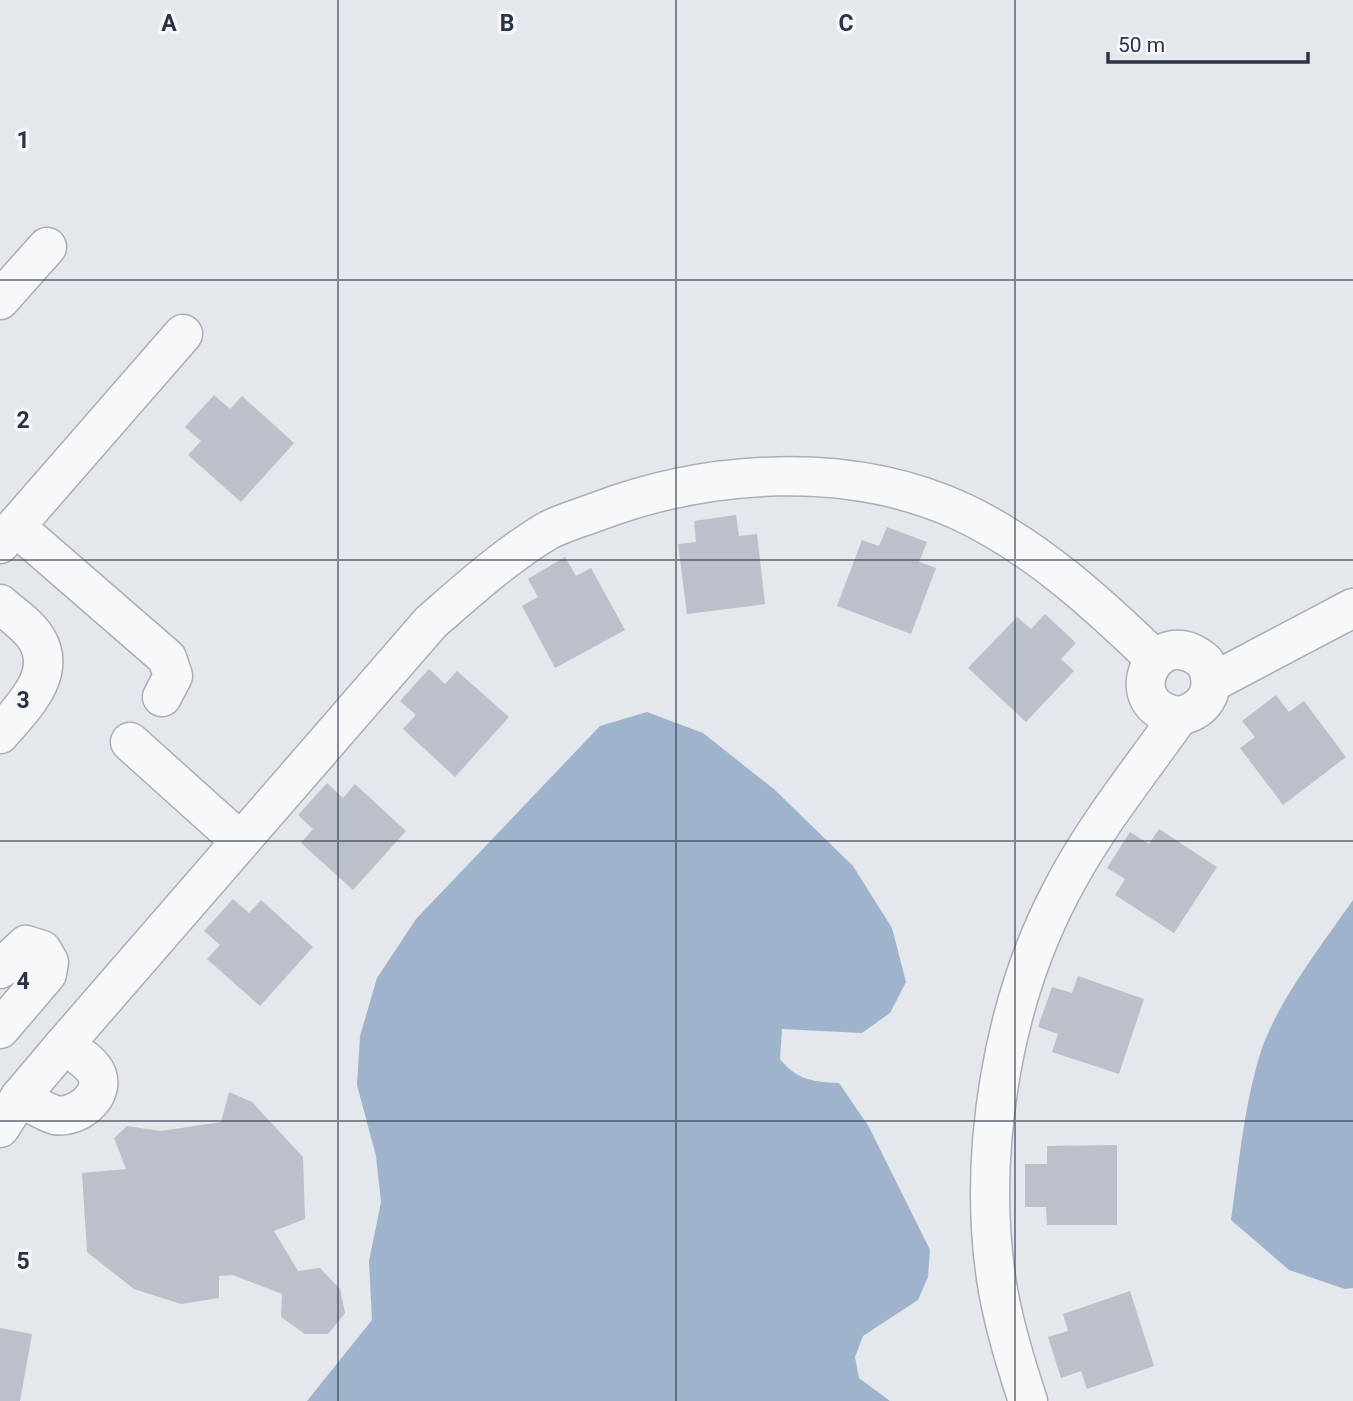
<svg xmlns="http://www.w3.org/2000/svg" width="1353" height="1401" font-family="Roboto,sans-serif">
  <style>
    .water { fill: #9fb4cc }
    .building { fill: #bbc0ca }
    .lines { fill: none; stroke-linecap: round; stroke-linejoin: round }
    .minor-casing { stroke: #a9aeb7; stroke-width: 41 }
    .minor { stroke: #f7f8fa; stroke-width: 38 }
    .grid { fill: none; stroke: #2b3445; stroke-width: 2; stroke-opacity: 0.55 }
    .grid-label { font-size: 23px; text-anchor: middle; font-weight: bold; fill: #2b3445; stroke: #f4f6f9; stroke-width: 7; stroke-linejoin: round; paint-order: stroke }
  </style>
  <rect width="100%" height="100%" fill="#e4e7ec"/>
  <g class="water">
    <path d="M647 712 703 733 775 790 853 866 892 928 906 982 890 1013 862 1033 782 1029 780 1059C797 1080 813 1082 839 1083L869 1127 930 1250 928 1277 918 1300 863 1336 855 1357 859 1378 890 1401H307L372 1320 369 1261 381 1202 376 1156 357 1085 360 1036 377 978 416 919 600 726Z"/>
    <path d="M1353 900V1288L1345 1289 1289 1270 1231 1220C1239 1164 1244 1105 1261 1051 1278 1001 1323 943 1353 900Z"/>
  </g>
  <g class="building">
    <polygon points="214,395 230,409 242,396 294,443 241,502 188,455 201,441 185,427"/>
    <polygon points="736,515 739,536 757,534 765,604 687,614 678,544 696,542 694,521"/>
    <polygon points="887,527 927,542 919,562 936,568 911,634 837,606 862,540 879,546"/>
    <polygon points="565,557 576,576 591,568 625,630 555,668 522,606 538,597 528,579"/>
    <polygon points="1045,614 1076,643 1061,659 1074,671 1026,722 968,668 1017,617 1031,629"/>
    <polygon points="429,669 445,684 457,671 509,717 455,777 403,729 416,715 400,701"/>
    <polygon points="1276,695 1289,712 1304,701 1346,757 1283,805 1240,748 1255,737 1242,721"/>
    <polygon points="327,783 343,798 355,784 406,831 353,890 301,843 313,829 298,815"/>
    <polygon points="1159,829 1217,867 1174,933 1115,895 1125,879 1107,868 1130,832 1149,844"/>
    <polygon points="233,899 249,913 261,900 313,947 260,1006 207,959 220,945 204,931"/>
    <polygon points="1078,976 1144,999 1119,1074 1052,1052 1058,1034 1038,1027 1052,987 1072,993"/>
    <polygon points="229,1092 252,1102 303,1157 305,1219 274,1231 298,1271 320,1268 340,1289 345,1313 328,1334 305,1334 281,1317 282,1294 233,1275 219,1276 219,1298 181,1304 134,1289 87,1252 82,1173 126,1169 114,1138 127,1126 161,1131 221,1122"/>
    <polygon points="1117,1145 1117,1225 1047,1225 1046,1207 1025,1207 1025,1164 1047,1164 1047,1146"/>
    <polygon points="1130,1291 1154,1366 1087,1389 1081,1371 1061,1378 1048,1337 1068,1331 1063,1314"/>
    <polygon points="0,1328 32,1334 20,1401 0,1401"/>
  </g>
  <g class="lines">
    <defs>
      <g id="minor">
        <polyline points="0,300 47,247"/>
        <polyline points="16,527 167,658 173,676 162,697"/>
        <polyline points="0,544 183,334"/>
        <path d="M0 604C11 614 28 625 36 638 59 674 22 708 0 734"/>
        <polyline points="1211,683 1353,608"/>
        <polyline points="130,742 239,840"/>
        <polyline points="0,969 26,945 42,950 49,962 47,974 0,1029"/>
        <path d="M20 1097C31 1103 44 1112 55 1115 76 1119 105 1097 97 1075 92 1062 75 1053 64 1045"/>
        <path d="M0 1128 20 1097 64 1045 431 622C468 590 504 557 547 531 562 523 580 518 596 512 709 469 850 460 962 512 1036 547 1097 603 1155 659"/>
        <path d="M1028 1401C1015 1362 1002 1319 996 1278 978 1153 1002 1004 1061 892 1093 829 1139 773 1179 716 1207 710 1218 688 1205 662 1154 618 1115 708 1179 716"/>
      </g>
    </defs>
    <use href="#minor" class="minor-casing"/>
    <use href="#minor" class="minor"/>
  </g>
  <path class="grid" d="M338 0V1401M676 0V1401M1015 0V1401M0 280H1353M0 560H1353M0 841H1353M0 1121H1353"/>
  <g class="grid-label">
    <text x="169" y="31">A</text>
    <text x="507" y="31">B</text>
    <text x="846" y="31">C</text>
    <text x="23" y="148">1</text>
    <text x="23" y="428">2</text>
    <text x="23" y="708">3</text>
    <text x="23" y="989">4</text>
    <text x="23" y="1269">5</text>
  </g>
  <path d="M1108 52v10h200v-10" fill="none" stroke="#2b3445" stroke-width="3.5"/>
  <text x="1118" y="52" font-size="21" fill="#2b3445" stroke="#f4f6f9" stroke-width="5" paint-order="stroke">50 m</text>
</svg>
